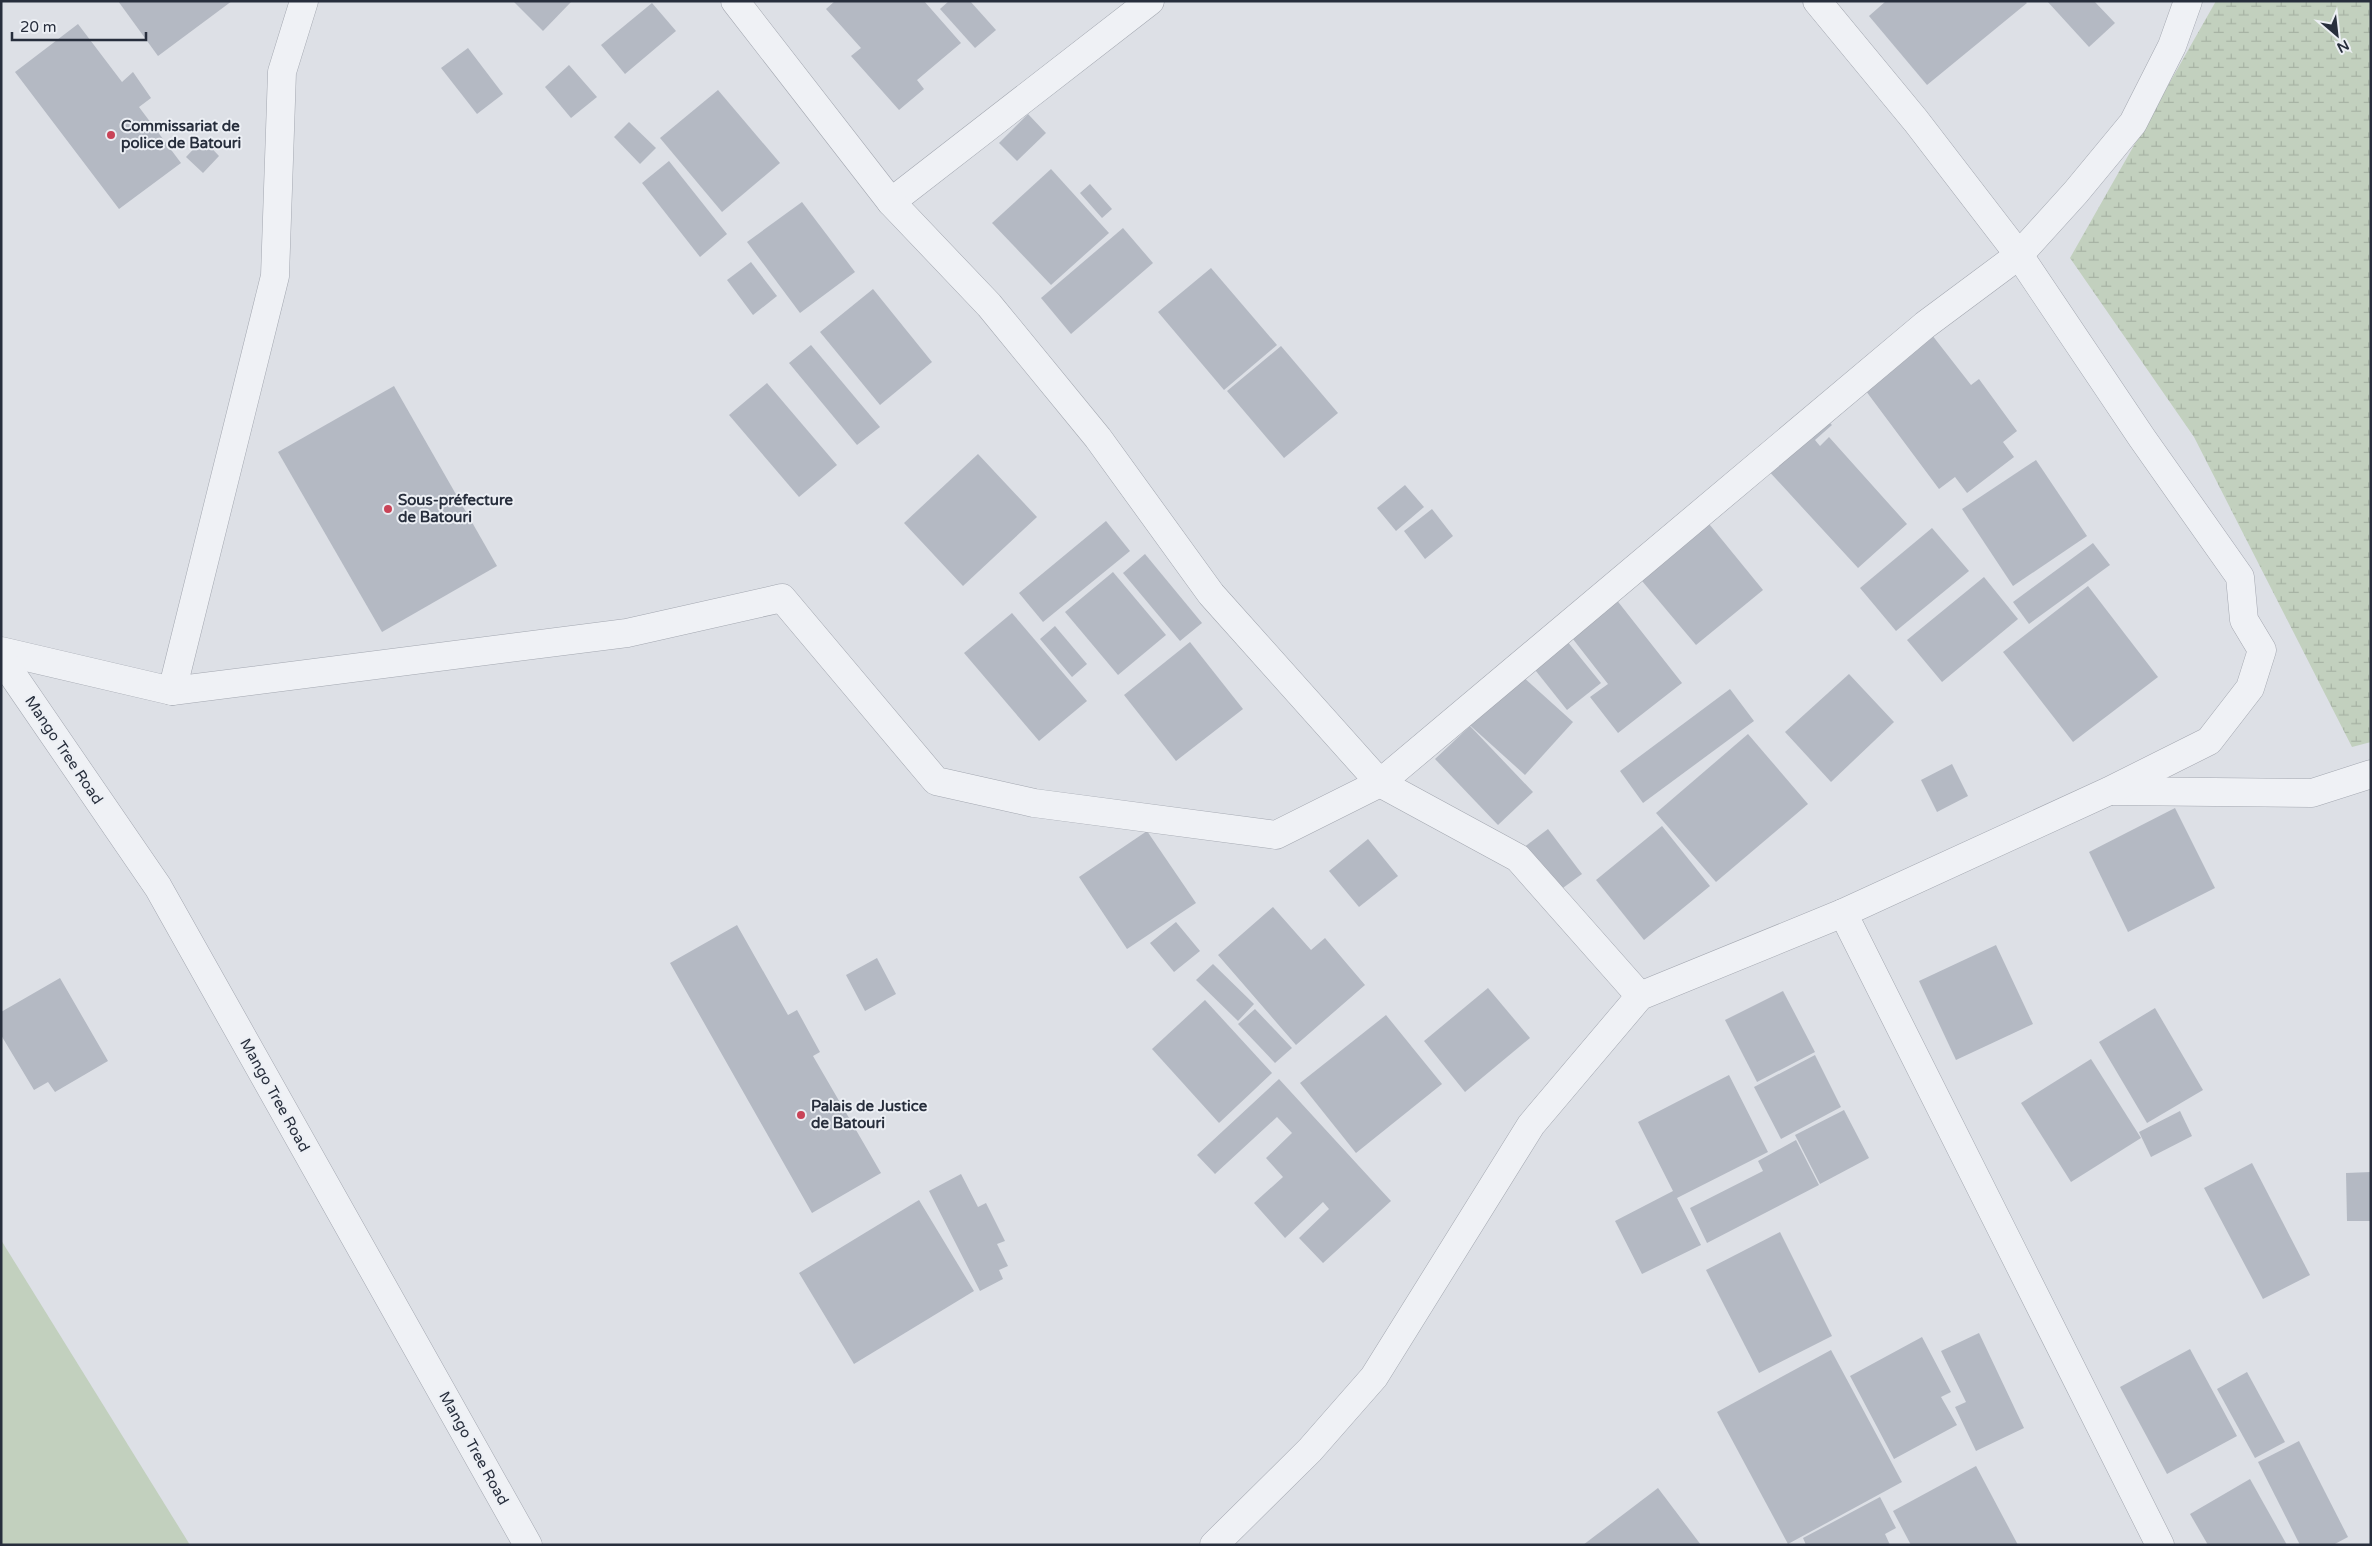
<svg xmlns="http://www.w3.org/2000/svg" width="2372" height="1546" font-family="'Varela Round',sans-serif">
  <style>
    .green { fill: #c2d0be }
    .wetland { fill: url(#wetland-marsh) }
    .building { fill: #b4b9c3 }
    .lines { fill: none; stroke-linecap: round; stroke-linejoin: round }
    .minor-casing { stroke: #a3a7b0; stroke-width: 29 }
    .minor { stroke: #eff1f5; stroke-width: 28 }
    .poi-dot { fill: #c94458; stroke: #eceff4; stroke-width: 2 }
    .labels { text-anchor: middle; stroke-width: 4; stroke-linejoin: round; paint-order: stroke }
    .poi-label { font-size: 15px; font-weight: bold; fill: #272e3c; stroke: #eceff4; text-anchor: start }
    .street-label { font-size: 15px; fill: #272e3c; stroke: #eceff4 }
  </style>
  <defs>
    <pattern id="wetland-marsh" width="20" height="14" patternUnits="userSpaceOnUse" patternTransform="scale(1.25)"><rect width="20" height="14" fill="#c2d0be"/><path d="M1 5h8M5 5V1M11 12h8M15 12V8" fill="none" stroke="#a7b3a4"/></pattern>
  </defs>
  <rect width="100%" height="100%" fill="#dde0e6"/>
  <polygon class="green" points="1,1240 190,1545 1,1545"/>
  <polygon class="wetland" points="2216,1 2371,1 2371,742 2352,747 2194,437 2070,258"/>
  <g class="building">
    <polygon points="118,1 232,1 158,56"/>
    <polygon points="513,1 572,1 543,31"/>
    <polygon points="835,1 924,1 961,43 917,80 924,89 899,110 851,56 861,48 826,9"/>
    <polygon points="949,1 970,1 996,30 975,48 940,9"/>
    <polygon points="1886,1 2025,1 2027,3 1927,85 1869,16"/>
    <polygon points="2047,1 2094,1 2115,23 2089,47"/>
    <polygon points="652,3 676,31 625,74 601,45"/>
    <polygon points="78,24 122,82 133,72 151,98 139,107 181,163 119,209 15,72"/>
    <polygon points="468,48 503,94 477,114 441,68"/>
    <polygon points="569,65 597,97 571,118 545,87"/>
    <polygon points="718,90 780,163 722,212 660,138"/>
    <polygon points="1028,114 1046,133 1017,161 999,143"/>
    <polygon points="629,122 656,148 640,164 614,137"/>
    <polygon points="203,139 219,156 203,173 186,157"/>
    <polygon points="669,161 727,234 700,257 642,183"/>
    <polygon points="1051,169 1109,233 1051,285 992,223"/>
    <polygon points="1090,184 1112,209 1102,218 1080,193"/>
    <polygon points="802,202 855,272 800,313 747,242"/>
    <polygon points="1123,228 1153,263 1071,334 1041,298"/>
    <polygon points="751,262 777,296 753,315 727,280"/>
    <polygon points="1211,268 1277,345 1224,390 1158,312"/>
    <polygon points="873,289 932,362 880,405 820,332"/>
    <polygon points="1932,335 1971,385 1979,379 2017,431 2003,442 2014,457 1967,493 1955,477 1939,489 1863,387"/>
    <polygon points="811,345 880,427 857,445 789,363"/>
    <polygon points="1281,346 1338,413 1284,458 1227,391"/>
    <polygon points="767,383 837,465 799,497 729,415"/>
    <polygon points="394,386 497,566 382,632 278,452"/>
    <polygon points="1817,410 1832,425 1815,440 1820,446 1829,437 1907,524 1858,568 1765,467"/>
    <polygon points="978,454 1037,517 963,586 904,523"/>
    <polygon points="2036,460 2087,536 2013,586 1962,509"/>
    <polygon points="1405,485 1424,507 1396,531 1377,508"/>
    <polygon points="1432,509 1453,536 1425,559 1404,531"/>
    <polygon points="1705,519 1763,590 1696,645 1637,575"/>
    <polygon points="1106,521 1130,551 1043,622 1019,593"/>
    <polygon points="1932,528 1969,571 1896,631 1860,588"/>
    <polygon points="2093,543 2110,565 2029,624 2013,602"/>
    <polygon points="1145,554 1202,623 1180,641 1123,573"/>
    <polygon points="1113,572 1166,635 1118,675 1065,612"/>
    <polygon points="1984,577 2018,619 1942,682 1907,640"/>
    <polygon points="2088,586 2158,677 2073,742 2003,652"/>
    <polygon points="1608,589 1682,683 1618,733 1590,697 1608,684 1562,625"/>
    <polygon points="1012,613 1087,701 1039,741 964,653"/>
    <polygon points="1055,626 1087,664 1072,677 1040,639"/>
    <polygon points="1558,630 1601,683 1567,710 1524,656"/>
    <polygon points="1190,642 1243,709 1176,761 1124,695"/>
    <polygon points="1511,666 1573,722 1525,775 1463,719"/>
    <polygon points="1849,674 1894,722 1831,782 1785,732"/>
    <polygon points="1730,689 1754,721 1643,803 1620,771"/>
    <polygon points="1470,726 1533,792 1498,825 1435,759"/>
    <polygon points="1748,734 1808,804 1716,882 1656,813"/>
    <polygon points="1952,764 1968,796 1937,812 1921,780"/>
    <polygon points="2175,808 2215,888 2128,932 2089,852"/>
    <polygon points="1662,826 1710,886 1644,940 1596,880"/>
    <polygon points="1548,829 1582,874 1545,901 1511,857"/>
    <polygon points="1147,831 1196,903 1127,949 1079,877"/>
    <polygon points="1368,839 1398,876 1359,907 1329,871"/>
    <polygon points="1273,907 1311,950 1325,938 1365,985 1296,1045 1218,955"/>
    <polygon points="1176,922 1200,951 1174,972 1150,943"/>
    <polygon points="737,925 788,1015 797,1010 820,1052 813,1056 881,1173 812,1213 670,963"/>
    <polygon points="1996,945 2033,1024 1956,1060 1919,981"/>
    <polygon points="877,958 896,994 865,1011 846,975"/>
    <polygon points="1213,964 1254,1004 1238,1021 1196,980"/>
    <polygon points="60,978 108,1061 55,1092 48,1082 34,1090 1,1035 1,1012"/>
    <polygon points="1488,988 1530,1038 1465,1092 1424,1041"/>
    <polygon points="1783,991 1815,1052 1757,1082 1725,1020"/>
    <polygon points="1205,1000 1272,1073 1219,1123 1152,1049"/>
    <polygon points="2155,1008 2203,1090 2147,1123 2099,1042"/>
    <polygon points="1255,1009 1292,1048 1275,1063 1238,1024"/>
    <polygon points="1386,1015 1442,1084 1356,1153 1300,1083"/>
    <polygon points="1815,1055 1841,1107 1781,1139 1754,1087"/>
    <polygon points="2091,1059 2141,1138 2071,1182 2021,1103"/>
    <polygon points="1729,1075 1768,1152 1677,1198 1701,1245 1642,1274 1615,1221 1673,1191 1638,1122"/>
    <polygon points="1279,1079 1391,1201 1323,1263 1299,1238 1329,1209 1323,1202 1285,1238 1254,1203 1283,1177 1266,1158 1292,1133 1277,1117 1215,1174 1197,1155"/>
    <polygon points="1844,1110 1869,1158 1820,1184 1795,1135"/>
    <polygon points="2180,1111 2192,1136 2151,1157 2139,1132"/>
    <polygon points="1796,1140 1819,1185 1707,1243 1690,1208 1763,1171 1758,1161"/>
    <polygon points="2252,1163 2310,1275 2263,1299 2204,1188"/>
    <polygon points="2371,1172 2371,1221 2347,1221 2346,1173"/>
    <polygon points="961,1174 978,1207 986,1203 1005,1241 997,1244 1008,1266 999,1270 1003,1279 980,1291 929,1191"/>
    <polygon points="919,1200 974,1291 854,1364 799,1273"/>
    <polygon points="1780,1232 1832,1336 1759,1373 1706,1270"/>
    <polygon points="1979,1333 2024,1428 1976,1451 1955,1407 1966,1402 1941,1351"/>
    <polygon points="1922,1337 1951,1392 1941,1397 1957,1425 1894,1459 1850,1376"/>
    <polygon points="2190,1349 2237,1436 2167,1474 2120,1387"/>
    <polygon points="1831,1350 1902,1482 1788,1544 1717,1412"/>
    <polygon points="2247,1372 2285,1442 2255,1458 2217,1389"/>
    <polygon points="2299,1441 2348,1537 2333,1545 2300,1545 2258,1462"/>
    <polygon points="1976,1466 2018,1545 1911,1545 1893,1511"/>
    <polygon points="2250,1479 2287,1545 2208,1545 2190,1514"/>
    <polygon points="1658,1488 1701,1545 1583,1545"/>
    <polygon points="1880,1497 1896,1528 1885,1534 1890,1545 1806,1545 1803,1538"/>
  </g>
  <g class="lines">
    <defs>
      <g id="minor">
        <polyline points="891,202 1150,1"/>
        <polyline points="1,651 172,691 627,633 782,598 936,781 1034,803 1276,835 1380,783 1211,594 1098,438 989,305 891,202 735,1"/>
        <polyline points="1,658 158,887 528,1545"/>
        <polyline points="172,691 275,276 282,72 304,1"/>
        <polyline points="2113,791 2312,793 2371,774"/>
        <polyline points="1843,913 2160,1545"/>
        <polyline points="1640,996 1518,858 1380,783 1925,325 2019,255 2076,192 2133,123 2172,46 2188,1"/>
        <polyline points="1214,1545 1310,1450 1374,1377 1531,1125 1640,996 1843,913 2109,791 2209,741 2250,688 2262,650 2244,620 2240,577 2142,438 2019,255 1916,121 1817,1"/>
      </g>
    </defs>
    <use href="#minor" class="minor-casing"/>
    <use href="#minor" class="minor"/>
  </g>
  <g class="poi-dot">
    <circle cx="111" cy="135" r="5"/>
    <circle cx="388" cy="509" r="5"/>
    <circle cx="801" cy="1115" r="5"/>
  </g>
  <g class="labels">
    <g class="poi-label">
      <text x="121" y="131">Commissariat de<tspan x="121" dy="17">police de Batouri</tspan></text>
      <text x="398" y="505">Sous-préfecture<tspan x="398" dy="17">de Batouri</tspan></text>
      <text x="811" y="1111">Palais de Justice<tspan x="811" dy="17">de Batouri</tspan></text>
    </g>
    <g class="street-label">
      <text transform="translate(64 750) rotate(56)" y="5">Mango Tree Road</text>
      <text transform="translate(275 1095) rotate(61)" y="5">Mango Tree Road</text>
      <text transform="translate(474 1448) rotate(61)" y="5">Mango Tree Road</text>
    </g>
  </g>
  <rect width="2372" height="1546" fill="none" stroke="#272e3c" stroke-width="5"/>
  <g transform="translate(2337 35) rotate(152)" stroke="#eceff4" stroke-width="4" paint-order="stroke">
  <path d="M0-4L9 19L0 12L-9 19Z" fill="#272e3c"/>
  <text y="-8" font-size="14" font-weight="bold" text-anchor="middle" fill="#272e3c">N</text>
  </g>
  <path d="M12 32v8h134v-8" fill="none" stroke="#272e3c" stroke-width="2.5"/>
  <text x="20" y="32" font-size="15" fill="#272e3c" stroke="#eceff4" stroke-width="4" paint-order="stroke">20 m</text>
</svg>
